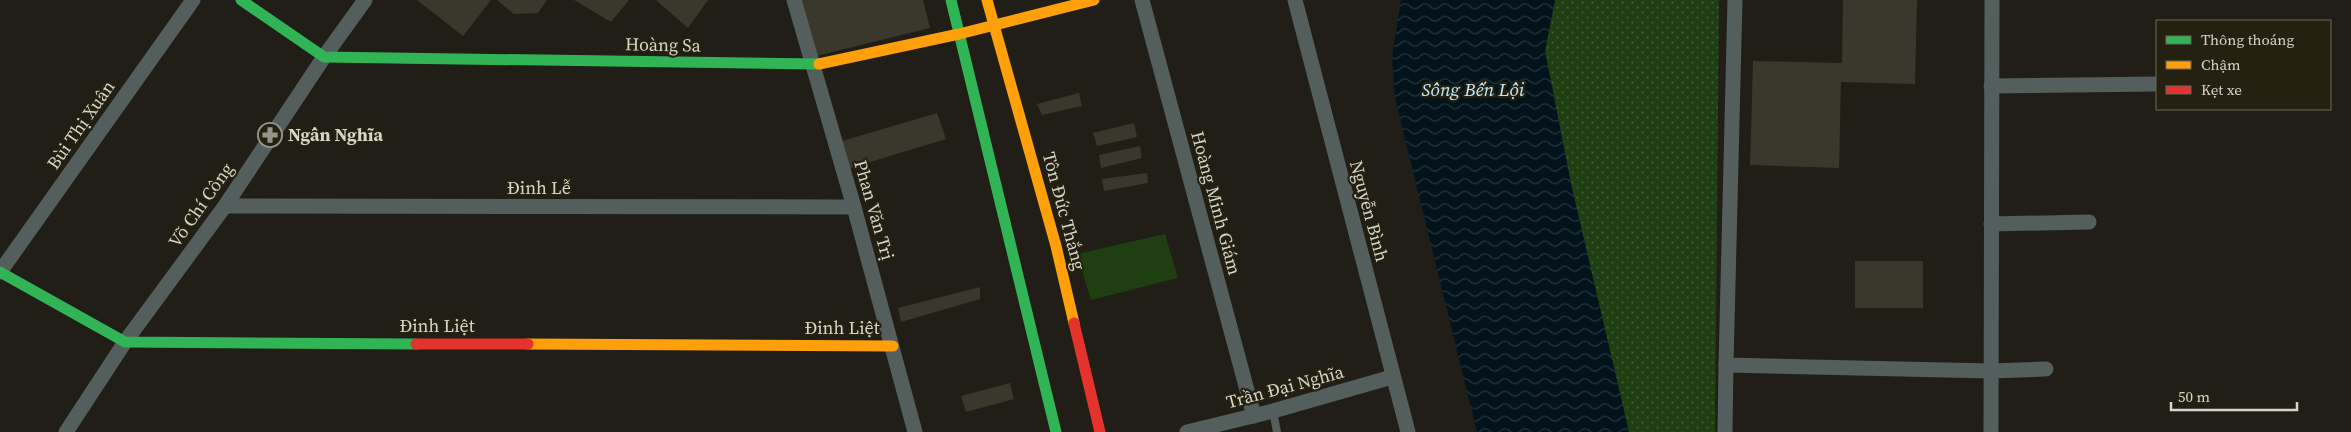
<svg xmlns="http://www.w3.org/2000/svg" width="2351" height="432" font-family="'Source Serif 4',serif">
  <style>
    .park { fill: url(#park-dots) }
    .garden { fill: #1f3f13 }
    .water { fill: url(#water-waves) }
    .building { fill: #3a382c }
    .lines { fill: none; stroke-linecap: round; stroke-linejoin: round }
    .lane { stroke: #535e5d; stroke-width: 8 }
    .street { stroke: #535e5d; stroke-width: 15 }
    .fast { stroke: #30b455; stroke-width: 11 }
    .slow { stroke: #ff9f0a; stroke-width: 11 }
    .jam { stroke: #e5322d; stroke-width: 11 }
    .labels { text-anchor: middle; stroke-width: 4.5; stroke-linejoin: round; paint-order: stroke }
    .street-label { font-size: 18px; fill: #d6d5ca; stroke: #252111 }
    .poi-label { font-size: 18px; font-weight: bold; fill: #d6d5ca; stroke: #252111; text-anchor: start }
    .water-label { font-size: 19px; font-style: italic; fill: #c0e9fe; stroke: #252111 }
  </style>
  <defs>
    <pattern id="park-dots" width="8" height="8" patternUnits="userSpaceOnUse" patternTransform="scale(1.25)"><rect width="8" height="8" fill="#1f3f13"/><path d="M2 2h.1M6 6h.1" fill="none" stroke="#3f5a34" stroke-width="1.8" stroke-linecap="round"/></pattern>
    <pattern id="water-waves" width="16" height="10" patternUnits="userSpaceOnUse" patternTransform="scale(1.25)"><rect width="16" height="10" fill="#03131c"/><path d="M0 5q4-4 8 0t8 0" fill="none" stroke="#27343c"/></pattern>
  </defs>
  <rect width="100%" height="100%" fill="#201e16"/>
  <polygon class="park" points="1555,0 1719,0 1715,432 1629,432 1571,184 1545,51"/>
  <polygon class="garden" points="1165,234 1178,278 1091,300 1077,254"/>
  <polygon class="water" points="1401,0 1555,0 1545,51 1571,184 1629,432 1477,432 1395,98 1392,57"/>
  <g class="building">
    <polygon points="417,0 491,0 463,36"/>
    <polygon points="497,0 547,0 538,13 514,14"/>
    <polygon points="574,0 629,0 611,22"/>
    <polygon points="656,0 708,0 688,28"/>
    <polygon points="799,0 923,0 930,28 816,56"/>
    <polygon points="1843,0 1917,0 1915,84 1841,82 1839,168 1750,165 1753,61 1842,63"/>
    <polygon points="1079,93 1082,106 1042,115 1037,104"/>
    <polygon points="937,113 946,139 847,169 839,142"/>
    <polygon points="1134,123 1137,137 1097,146 1093,133"/>
    <polygon points="1140,146 1142,158 1101,168 1099,155"/>
    <polygon points="1147,173 1148,183 1104,191 1102,179"/>
    <rect x="1855" y="261" width="68" height="47"/>
    <polygon points="980,287 980,299 901,322 898,308"/>
    <polygon points="1010,383 1014,399 966,412 961,396"/>
  </g>
  <g class="lines">
    <polyline class="lane" points="1273,411 1277,432"/>
    <g class="street">
      <polyline points="794,0 854,207 915,432"/>
      <polyline points="1142,0 1254,416"/>
      <polyline points="1295,0 1408,432"/>
      <polyline points="1735,0 1726,365 1991,371 2046,369"/>
      <polyline points="1991,86 2157,84"/>
      <polyline points="225,206 854,207"/>
      <polyline points="1991,224 2089,222"/>
      <polyline points="0,272 193,0"/>
      <polyline points="66,432 125,342 225,206 324,57 365,0"/>
      <polyline points="1187,432 1273,411 1392,377"/>
      <polyline points="1725,432 1726,365"/>
      <polyline points="1991,432 1992,0"/>
    </g>
    <g class="fast">
      <polyline points="241,0 324,57 819,64"/>
      <polyline points="951,0 1056,432"/>
      <polyline points="0,272 125,342 416,344"/>
    </g>
    <g class="slow">
      <polyline points="987,0 1056,246 1074,323"/>
      <polyline points="819,64 959,34 1094,0"/>
      <polyline points="528,344 893,346"/>
    </g>
    <g class="jam">
      <polyline points="1074,323 1100,432"/>
      <polyline points="416,344 528,344"/>
    </g>
  </g>
  <defs>
    <symbol id="pharmacy-ring" viewBox="-11 -11 22 22"><circle r="9.5" fill="#252111" stroke="#96958b" stroke-width="1.5"/><path d="M-2-6h4v4h4v4h-4v4h-4v-4h-4v-4h4Z" fill="#96958b"/></symbol>
  </defs>
  <g fill-rule="evenodd">
    <use href="#pharmacy-ring" x="256" y="121" width="28" height="28"/>
  </g>
  <g class="labels">
    <g class="street-label">
      <text transform="translate(663 45) rotate(1)" y="6">Hoàng Sa</text>
      <text transform="translate(81 125) rotate(-55)" y="6">Bùi Thị Xuân</text>
      <text x="539" y="194">Đinh Lễ</text>
      <text transform="translate(1216 203) rotate(75)" y="6">Hoàng Minh Giám</text>
      <text transform="translate(201 205) rotate(-55)" y="6">Võ Chí Công</text>
      <text transform="translate(874 210) rotate(74)" y="6">Phan Văn Trị</text>
      <text transform="translate(1064 211) rotate(75)" y="6">Tôn Đức Thắng</text>
      <text transform="translate(1369 211) rotate(75)" y="6">Nguyễn Bình</text>
      <text x="437" y="332">Đinh Liệt</text>
      <text x="842" y="334">Đinh Liệt</text>
      <text transform="translate(1285 387) rotate(-15)" y="6">Trần Đại Nghĩa</text>
    </g>
    <g class="poi-label">
      <text x="288" y="141">Ngân Nghĩa</text>
    </g>
    <g class="water-label">
      <text x="1473" y="96">Sông Bến Lội</text>
    </g>
  </g>
  <rect x="2156" y="20" width="175" height="90" fill="#252111" stroke="#6c695b"/>
  <rect x="2166" y="36" width="25" height="8" fill="#30b455" stroke="#6c695b"/>
  <text x="2201" y="45" font-size="15" fill="#d6d5ca">Thông thoáng</text>
  <rect x="2166" y="61" width="25" height="8" fill="#ff9f0a" stroke="#6c695b"/>
  <text x="2201" y="70" font-size="15" fill="#d6d5ca">Chậm</text>
  <rect x="2166" y="86" width="25" height="8" fill="#e5322d" stroke="#6c695b"/>
  <text x="2201" y="95" font-size="15" fill="#d6d5ca">Kẹt xe</text>
  <path d="M2171 402v8h126v-8" fill="none" stroke="#d6d5ca" stroke-width="2.5"/>
  <text x="2178" y="402" font-size="15" fill="#d6d5ca" stroke="#252111" stroke-width="4" paint-order="stroke">50 m</text>
</svg>
